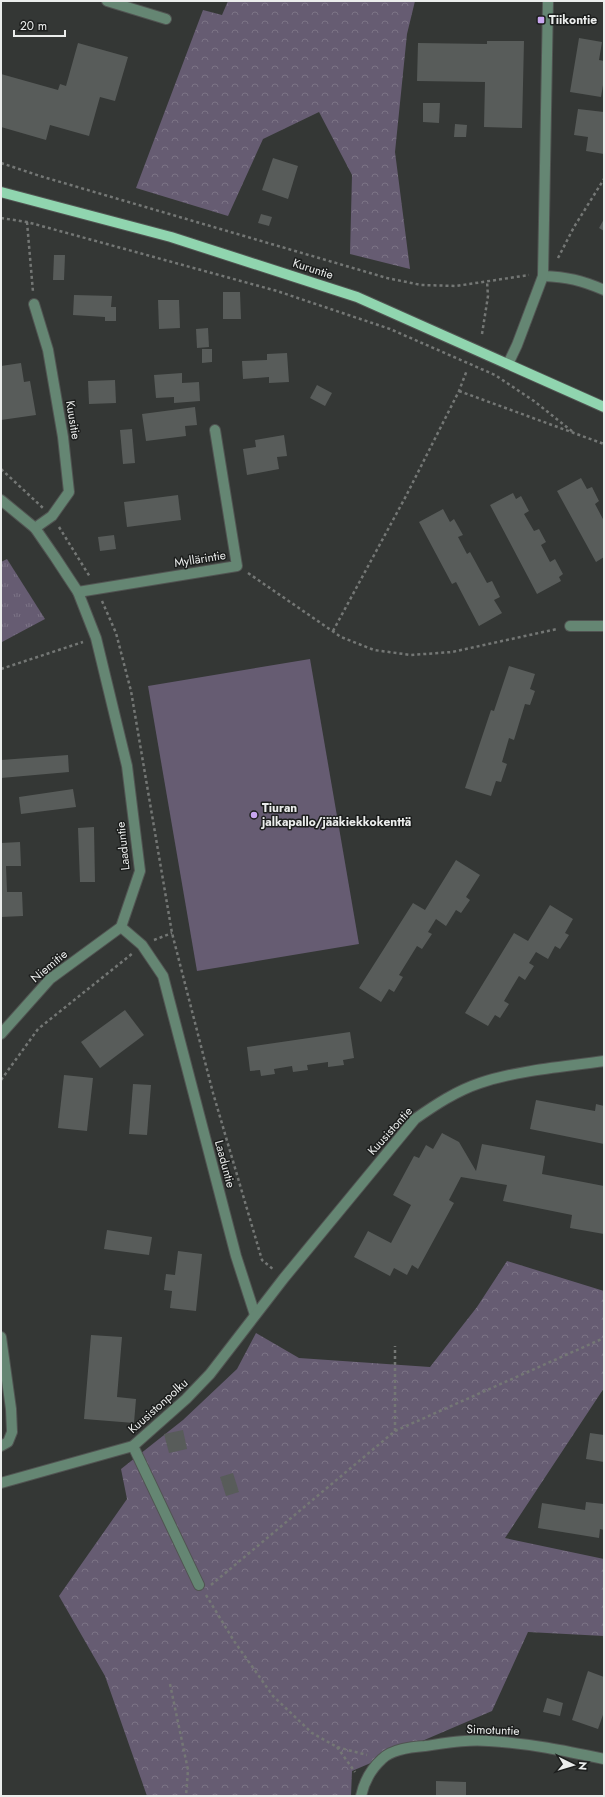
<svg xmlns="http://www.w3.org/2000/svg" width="605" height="1797" font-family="Jost,sans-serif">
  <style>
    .grass { fill: #665c72 }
    .forest { fill: url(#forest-crowns) }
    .park { fill: url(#park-tufts) }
    .building { fill: #585c5a }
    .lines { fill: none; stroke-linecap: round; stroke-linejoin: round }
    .minor-casing { stroke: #515452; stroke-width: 12 }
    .major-casing { stroke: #515452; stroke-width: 12 }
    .path { stroke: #747775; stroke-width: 2.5; stroke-dasharray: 3 3; stroke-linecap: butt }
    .minor { stroke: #658673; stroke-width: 10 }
    .major { stroke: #90d5af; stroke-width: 10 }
    .poi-dot { fill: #c8a6ef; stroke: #1c1e1d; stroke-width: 1.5 }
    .labels { text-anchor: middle; stroke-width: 3; stroke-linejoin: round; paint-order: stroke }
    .poi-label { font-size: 12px; font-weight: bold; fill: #ebedec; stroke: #1c1e1d; text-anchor: start }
    .street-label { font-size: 12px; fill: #ebedec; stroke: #1c1e1d }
  </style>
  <defs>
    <pattern id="forest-crowns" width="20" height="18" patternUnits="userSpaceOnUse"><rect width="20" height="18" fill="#665c72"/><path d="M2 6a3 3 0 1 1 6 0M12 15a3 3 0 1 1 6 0" fill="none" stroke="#7c7486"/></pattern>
    <pattern id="park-tufts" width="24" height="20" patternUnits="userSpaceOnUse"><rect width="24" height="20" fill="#665c72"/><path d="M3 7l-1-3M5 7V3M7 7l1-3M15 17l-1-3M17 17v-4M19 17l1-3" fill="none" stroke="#7c7486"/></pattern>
  </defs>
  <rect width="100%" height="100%" fill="#343735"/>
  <polygon class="grass" points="310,659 359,944 197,971 148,686"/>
  <g class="forest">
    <polygon points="228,1 415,1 407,34 395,152 410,269 350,254 352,175 319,112 263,139 228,216 136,188 203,10 222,15"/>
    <polygon points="507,1261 604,1291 604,1388 505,1538 604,1559 604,1636 528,1632 492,1711 352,1771 351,1796 147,1796 105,1676 59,1596 127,1499 121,1469 183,1420 237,1369 256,1333 299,1358 430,1367 477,1307"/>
  </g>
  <polygon class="park" points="7,559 45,619 2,642 1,562"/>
  <g class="building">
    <polygon points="579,38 602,42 599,60 604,61 604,79 601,97 570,92"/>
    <polygon points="487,41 524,41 522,128 484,127 485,82 417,81 418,43 487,44"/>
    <polygon points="78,43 128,57 115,101 100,97 89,136 50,125 46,140 1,127 1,74 58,90 60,84 66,86"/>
    <polygon points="423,103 440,103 439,123 423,122"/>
    <polygon points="578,109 604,112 604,154 586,151 588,137 574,135"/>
    <polygon points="455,124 467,125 466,137 454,137"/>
    <polygon points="273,158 298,166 288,199 262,190"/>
    <polygon points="261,214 272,217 269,226 258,223"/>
    <polygon points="604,219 604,231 599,228"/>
    <polygon points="54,255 65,255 64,280 53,280"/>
    <polygon points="223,292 240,292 241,319 223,319"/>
    <polygon points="74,295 112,296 111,307 116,307 116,321 105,321 105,317 73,315"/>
    <polygon points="158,300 179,300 180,328 159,329"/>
    <polygon points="208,328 209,347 197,348 196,329"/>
    <polygon points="202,349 212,349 212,362 202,363"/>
    <polygon points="287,353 289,382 269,383 269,377 243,379 242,361 267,360 267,354"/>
    <polygon points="21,363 24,382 30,381 36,415 1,420 1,366"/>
    <polygon points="182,373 182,383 199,382 200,401 174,403 174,397 156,398 154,375"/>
    <polygon points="115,380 116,403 89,404 88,381"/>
    <polygon points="317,385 332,393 325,406 310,398"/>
    <polygon points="195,407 197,425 185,426 186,436 146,441 142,414"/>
    <polygon points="132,429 135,463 123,464 120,430"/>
    <polygon points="284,435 287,456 277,457 279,469 247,475 243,449 256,447 255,440"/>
    <polygon points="581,478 587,489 592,487 599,501 595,504 604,521 604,557 596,562 557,491"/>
    <polygon points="513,493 516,499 521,496 529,511 524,514 534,531 539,529 546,542 541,545 550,562 555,559 563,574 559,577 561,581 537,594 490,505"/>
    <polygon points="178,495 181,520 127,527 124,502"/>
    <polygon points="443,509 450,522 454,519 463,535 458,537 467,554 470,552 487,583 492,581 500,597 494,600 502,613 479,626 456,582 452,584 419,522"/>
    <polygon points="114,535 116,549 100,551 98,537"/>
    <polygon points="509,666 535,674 530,689 535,691 530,705 525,704 514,740 509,738 502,762 507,764 501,782 496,781 491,796 465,788 491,710 494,711"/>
    <polygon points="68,755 69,772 1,778 1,760"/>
    <polygon points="73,789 76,807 21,814 19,797"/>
    <polygon points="94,827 95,882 80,882 78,828"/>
    <polygon points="20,842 21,866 6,866 7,892 22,892 23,916 1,917 1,843"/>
    <polygon points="456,860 480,875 466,897 470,900 461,913 456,910 446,926 436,919 428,932 432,934 422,949 417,946 399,975 403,977 394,992 389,989 381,1002 359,988 413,903 425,910"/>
    <polygon points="550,905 573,919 565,933 569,935 560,949 555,946 548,959 536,952 529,963 534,966 525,980 519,976 504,1001 509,1004 500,1018 495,1015 488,1026 465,1013 514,933 528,941"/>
    <polygon points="125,1010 144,1035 100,1068 81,1042"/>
    <polygon points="350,1032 354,1058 343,1060 344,1065 328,1067 328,1062 307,1065 308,1070 293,1072 292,1066 274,1069 275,1074 261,1076 260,1070 250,1071 247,1047"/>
    <polygon points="64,1075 93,1078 87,1131 58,1128"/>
    <polygon points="133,1084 151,1085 147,1135 129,1134"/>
    <polygon points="536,1100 595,1111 596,1104 604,1106 604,1144 530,1129"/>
    <polygon points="442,1133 459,1142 476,1171 482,1144 545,1156 542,1174 604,1186 604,1234 570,1228 572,1215 503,1201 507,1185 461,1177 449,1200 454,1203 418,1269 412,1265 407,1275 394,1268 390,1276 354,1257 368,1231 391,1243 411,1205 393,1195 414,1156 419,1158 426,1145 433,1149"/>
    <polygon points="107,1230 152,1237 149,1255 104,1249"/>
    <polygon points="178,1251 202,1254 196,1311 170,1308 172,1291 164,1290 166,1274 175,1275"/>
    <polygon points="91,1335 122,1337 117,1397 136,1399 134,1423 84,1419"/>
    <polygon points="183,1430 187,1449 169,1453 164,1434"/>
    <polygon points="590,1433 604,1435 604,1462 586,1459"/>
    <polygon points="233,1473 239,1492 226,1496 220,1477"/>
    <polygon points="586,1502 604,1504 604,1530 600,1529 599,1538 538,1528 542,1503 585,1510"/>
    <polygon points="588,1671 604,1677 604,1712 598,1729 572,1720"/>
    <polygon points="547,1698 563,1703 560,1716 543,1712"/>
    <polygon points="436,1781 466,1782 466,1796 436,1796"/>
  </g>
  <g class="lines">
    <defs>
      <g id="minor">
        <polyline points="107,1 166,19"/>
        <path d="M543 276C567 277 581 280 604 290"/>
        <polyline points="34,304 48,350 63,437 69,492 52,516 35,528"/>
        <polyline points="508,364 517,345 543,276 548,1"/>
        <polyline points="1,500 35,528 55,557 78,592 96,638 127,766 140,871 121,927 142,945 163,976 236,1256 255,1315"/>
        <polyline points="78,592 237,566 215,430"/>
        <polyline points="570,626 604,626"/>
        <polyline points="1,1034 50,979 121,927"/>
        <polyline points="1,1337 11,1409 12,1432 8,1442 1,1446"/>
        <polyline points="133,1446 199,1585"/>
        <path d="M1 1483 133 1446 186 1399 210 1374 284 1278 415 1119C435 1105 456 1091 480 1083 519 1070 563 1067 604 1061"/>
        <path d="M361 1796C364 1782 371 1769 382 1759 392 1749 411 1747 425 1746 446 1743 468 1739 489 1741 528 1743 566 1751 604 1759"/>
      </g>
      <polyline id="major" points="1,192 171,237 357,297 604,407"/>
    </defs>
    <use href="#minor" class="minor-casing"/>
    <use href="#major" class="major-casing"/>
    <g class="path">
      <polyline points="1,163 40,176 387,278 421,285 456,286 529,275"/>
      <polyline points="1,218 27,222 277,291 390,329 495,375 534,401 573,432"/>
      <polyline points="27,222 33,292"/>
      <polyline points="558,258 574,227 604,179"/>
      <polyline points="482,334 488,296 487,281"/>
      <polyline points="459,391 604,444"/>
      <polyline points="1,469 43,508"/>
      <polyline points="59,527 90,577"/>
      <polyline points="248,573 341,637 374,650 411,655 452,652 557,629"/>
      <polyline points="102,601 116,633 131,691 172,933 213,1093 262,1260 274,1270"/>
      <polyline points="333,631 406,496 459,391 467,370"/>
      <polyline points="1,669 83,642"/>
      <polyline points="154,940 172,933"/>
      <polyline points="1,1080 38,1029 133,953"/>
      <polyline points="395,1431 604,1338"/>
      <polyline points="211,1585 395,1431 395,1346"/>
      <polyline points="206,1595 234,1641 273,1696 312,1733 337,1747 367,1755"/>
      <polyline points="170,1684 188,1770 186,1796"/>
      <polyline points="337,1747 355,1772"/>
    </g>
    <use href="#minor" class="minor"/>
    <use href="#major" class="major"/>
  </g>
  <g class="poi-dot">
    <rect x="537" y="16" width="8" height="8" rx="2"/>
    <circle cx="254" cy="815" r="4"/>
  </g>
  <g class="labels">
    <g class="poi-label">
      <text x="549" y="24">Tiikontie</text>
      <text x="262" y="812">Tiuran<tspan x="262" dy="14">jalkapallo/jääkiekkokenttä</tspan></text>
    </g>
    <g class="street-label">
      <text transform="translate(313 269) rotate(18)" y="4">Kuruntie</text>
      <text transform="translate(73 420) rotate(81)" y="4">Kuusitie</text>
      <text transform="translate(200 559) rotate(-9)" y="4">Myllärintie</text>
      <text transform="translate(123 846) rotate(-96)" y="4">Laaduntie</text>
      <text transform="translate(49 966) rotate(-40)" y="4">Niemitie</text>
      <text transform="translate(390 1131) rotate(-48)" y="4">Kuusistontie</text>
      <text transform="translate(225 1164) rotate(75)" y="4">Laaduntie</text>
      <text transform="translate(158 1406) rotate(-42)" y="4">Kuusistonpolku</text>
      <text transform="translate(493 1730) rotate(2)" y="4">Simotuntie</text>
    </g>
  </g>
  <rect width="605" height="1797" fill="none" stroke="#ebedec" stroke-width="4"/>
  <g transform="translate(573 1765) rotate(95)" stroke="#1c1e1d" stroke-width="3" paint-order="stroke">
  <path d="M0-3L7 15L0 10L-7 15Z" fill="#ebedec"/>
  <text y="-6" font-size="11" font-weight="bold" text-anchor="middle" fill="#ebedec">N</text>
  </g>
  <path d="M14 30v6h51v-6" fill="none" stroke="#ebedec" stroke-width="2"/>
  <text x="20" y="30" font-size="12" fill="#ebedec" stroke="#1c1e1d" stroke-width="3" paint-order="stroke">20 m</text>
</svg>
